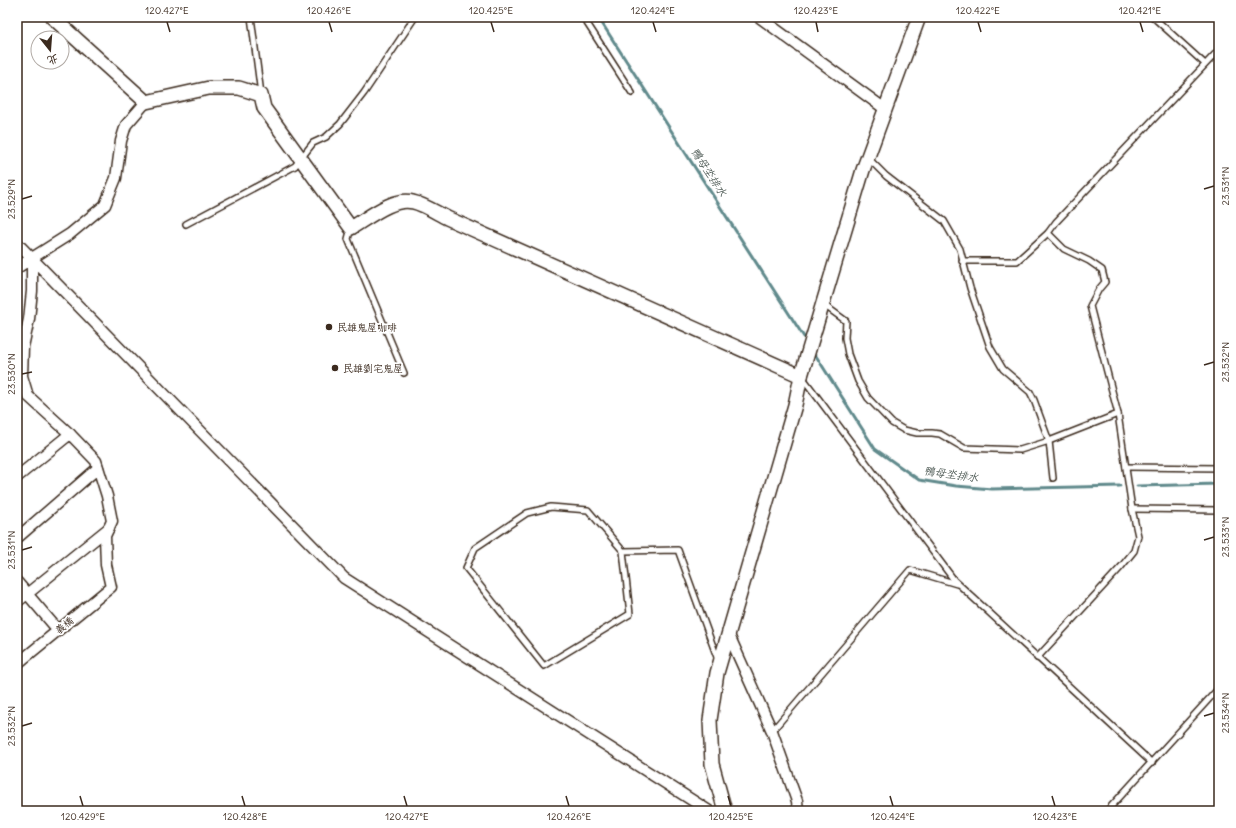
<svg xmlns="http://www.w3.org/2000/svg" width="1236" height="828" font-family="Delius,'LXGW WenKai TC',sans-serif">
  <style>
    .lines { fill: none; stroke-linecap: round; stroke-linejoin: round }
    .stream { stroke: #618a8c; stroke-width: 3 }
    .service-casing { stroke: #3b2a1e; stroke-width: 8 }
    .minor-casing { stroke: #3b2a1e; stroke-width: 13 }
    .tertiary-casing { stroke: #3b2a1e; stroke-width: 16 }
    .service { stroke: #fff; stroke-width: 5 }
    .minor { stroke: #fff; stroke-width: 10 }
    .tertiary { stroke: #fff; stroke-width: 13 }
    .ticks { fill: none; stroke: #3b2a1e; stroke-width: 1.5 }
    .poi-dot { fill: #3b2a1e; stroke: #fff; stroke-width: 1.5 }
    .labels { text-anchor: middle; stroke-width: 3.5; stroke-linejoin: round; paint-order: stroke }
    .poi-label { font-size: 10px; fill: #3b2a1e; stroke: #fff; text-anchor: start }
    .street-label { font-size: 10px; fill: #3b2a1e; stroke: #fff }
    .water-label { font-size: 11px; font-style: italic; fill: #4e5a55; stroke: #fff }
    .neatline { fill: none; stroke: #3b2a1e; stroke-width: 1.5 }
    .ticks-label { font-size: 10px; text-anchor: middle; fill: #3b2a1e }
  </style>
  <rect width="100%" height="100%" fill="#fff"/>
  <filter id="ink" filterUnits="userSpaceOnUse"><feTurbulence type="fractalNoise" baseFrequency=".025" numOctaves="2"/><feDisplacementMap in="SourceGraphic" scale="8" xChannelSelector="R" yChannelSelector="G"/><feConvolveMatrix kernelMatrix="1 2 1 2 8 2 1 2 1" color-interpolation-filters="sRGB"/></filter>
  <g filter="url(#ink)">
    <g class="lines">
      <g class="stream">
        <polyline points="598,17 804,337"/>
        <polyline points="816,356 875,449 919,480 956,486 992,489 1120,486"/>
        <polyline points="1137,486 1219,484"/>
      </g>
      <defs>
        <g id="service">
          <polyline points="251,17 261,94"/>
          <polyline points="583,17 632,93"/>
          <polyline points="1153,17 1205,64"/>
          <polyline points="868,158 886,176 944,221 960,249 970,288 990,347 1003,369 1030,392 1034,400 1049,441 1053,478"/>
          <polyline points="186,224 295,166 313,143 326,137 340,124 364,93 415,17"/>
          <polyline points="351,228 348,239 404,373"/>
          <polyline points="962,261 1017,261 1048,233 1056,222 1219,50"/>
          <polyline points="824,305 846,321 845,338 848,354 858,381 868,398 892,423 904,430 917,433 932,433 940,434 964,448 1020,450 1049,441 1118,414"/>
          <polyline points="803,378 954,580 1152,763"/>
          <polyline points="1126,467 1219,468"/>
          <polyline points="1132,509 1219,510"/>
          <polyline points="623,551 588,510 551,507 527,513 475,548 466,568 544,666 630,614 623,551 678,550 718,660"/>
          <polyline points="1037,658 1121,567 1134,551 1138,536 1132,509 1118,414 1090,306 1099,289 1105,282 1102,270 1089,261 1064,249 1048,233"/>
          <polyline points="772,731 910,570 957,584"/>
          <polyline points="1107,811 1219,688"/>
        </g>
        <g id="minor">
          <polyline points="759,17 885,109"/>
          <polyline points="17,243 344,578 709,811"/>
          <polyline points="17,268 32,258"/>
          <polyline points="17,477 70,434"/>
          <polyline points="17,538 98,468"/>
          <polyline points="17,582 58,630"/>
          <polyline points="17,602 109,528"/>
          <polyline points="728,633 772,731 797,801 798,811"/>
          <polyline points="17,664 111,587 106,565 105,536 112,521 107,496 96,461 70,434 28,396 22,376 23,347 29,319 32,291 32,258 70,234 105,205 116,178 121,141 126,125 146,102"/>
        </g>
        <g id="tertiary">
          <path d="M52 17 146 102 209 88H239L261 95 264 108 351 228C368 218 393 197 413 202 423 204 437 213 447 218L801 376"/>
          <polyline points="725,811 712,764 710,720 717,673 795,405 801,376 863,170 919,17"/>
        </g>
      </defs>
      <use href="#service" class="service-casing"/>
      <use href="#minor" class="minor-casing"/>
      <use href="#tertiary" class="tertiary-casing"/>
      <use href="#service" class="service"/>
      <use href="#minor" class="minor"/>
      <use href="#tertiary" class="tertiary"/>
    </g>
  </g>
  <path class="ticks" d="M167 22 170 32M329 22 332 32M491 22 494 32M653 22 656 32M816 22 818 32M978 22 981 32M1140 22 1143 32M1204 189 1214 186M22 199 32 196M1204 365 1214 362M22 374 32 372M1204 540 1214 537M22 550 32 547M1204 716 1214 713M22 726 32 723M80 796 83 806M242 796 245 806M404 796 407 806M566 796 569 806M728 796 731 806M890 796 893 806M1052 796 1055 806"/>
  <g class="poi-dot">
    <circle cx="329" cy="327" r="4"/>
    <circle cx="335" cy="368" r="4"/>
  </g>
  <g class="labels">
    <g class="poi-label">
      <text x="337" y="331">民雄鬼屋咖啡</text>
      <text x="343" y="372">民雄劉宅鬼屋</text>
    </g>
    <g class="street-label">
      <text transform="translate(64 625) rotate(-39)" y="4">義橋</text>
    </g>
    <g class="water-label">
      <text transform="translate(709 172) rotate(57)" y="4">鴨母坔排水</text>
      <text transform="translate(951 474) rotate(8)" y="4">鴨母坔排水</text>
    </g>
  </g>
  <rect width="1236" height="828" fill="none" stroke="#fff" stroke-width="44"/>
  <g transform="translate(50 50) rotate(163)"><circle r="19" fill="#ffffff" stroke="#b1aaa5"/>
  <path d="M0-3L7 15L0 10L-7 15Z" fill="#3b2a1e"/>
  <text y="-6" font-size="11" font-weight="bold" text-anchor="middle" fill="#3b2a1e">北</text>
  </g>
  <rect x="22" y="22" width="1192" height="784" class="neatline"/>
  <g class="ticks-label">
    <text x="167" y="14">120.427°E</text>
    <text x="329" y="14">120.426°E</text>
    <text x="491" y="14">120.425°E</text>
    <text x="653" y="14">120.424°E</text>
    <text x="816" y="14">120.423°E</text>
    <text x="978" y="14">120.422°E</text>
    <text x="1140" y="14">120.421°E</text>
    <text transform="translate(1225 186) rotate(-90)" y="4">23.531°N</text>
    <text transform="translate(11 199) rotate(-90)" y="4">23.529°N</text>
    <text transform="translate(1225 362) rotate(-90)" y="4">23.532°N</text>
    <text transform="translate(11 374) rotate(-90)" y="4">23.530°N</text>
    <text transform="translate(1225 537) rotate(-90)" y="4">23.533°N</text>
    <text transform="translate(11 550) rotate(-90)" y="4">23.531°N</text>
    <text transform="translate(1225 713) rotate(-90)" y="4">23.534°N</text>
    <text transform="translate(11 726) rotate(-90)" y="4">23.532°N</text>
    <text x="83" y="820">120.429°E</text>
    <text x="245" y="820">120.428°E</text>
    <text x="407" y="820">120.427°E</text>
    <text x="569" y="820">120.426°E</text>
    <text x="731" y="820">120.425°E</text>
    <text x="893" y="820">120.424°E</text>
    <text x="1055" y="820">120.423°E</text>
  </g>
</svg>
